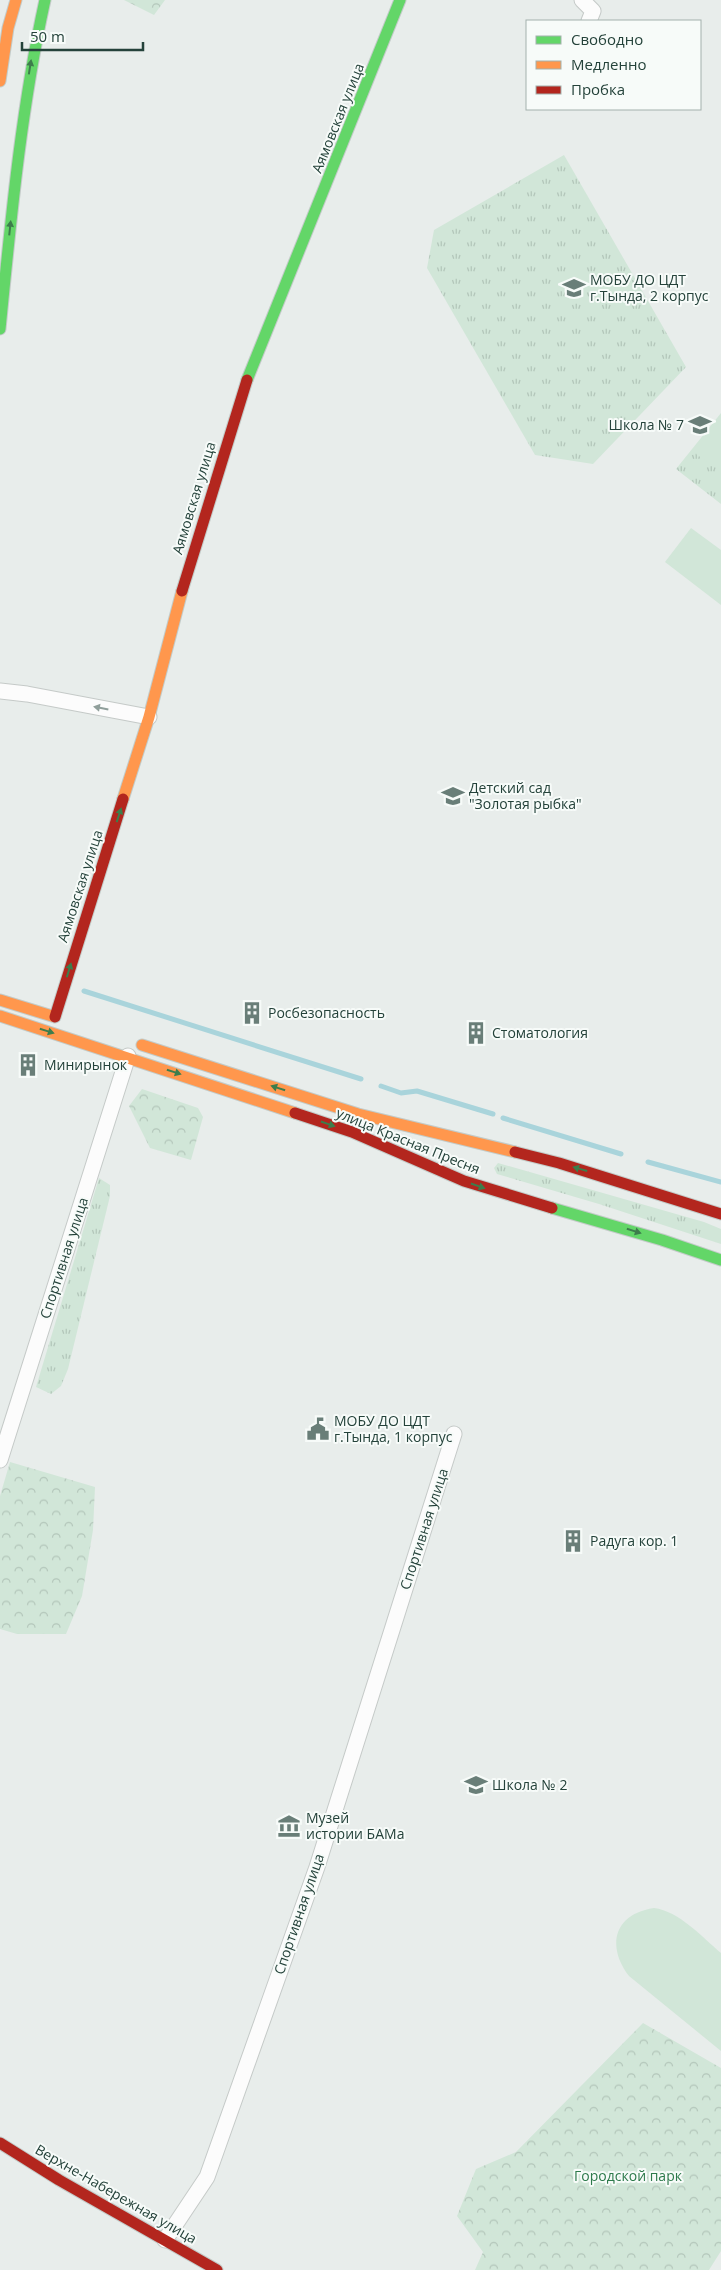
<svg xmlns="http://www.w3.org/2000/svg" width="721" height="2270" font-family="'Open Sans',sans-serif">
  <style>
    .grass { fill: url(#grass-tufts) }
    .forest { fill: url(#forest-crowns) }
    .garden { fill: #d1e6d8 }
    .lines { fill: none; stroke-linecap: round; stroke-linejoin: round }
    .stream { stroke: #a9d4db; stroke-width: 5 }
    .street-casing { stroke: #c5cac8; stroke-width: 17 }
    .fast-casing { stroke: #c3cbc8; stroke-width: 13 }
    .slow-casing { stroke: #c3cbc8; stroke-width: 13 }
    .jam-casing { stroke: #c3cbc8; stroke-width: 13 }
    .street { stroke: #fcfcfc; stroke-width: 15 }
    .fast { stroke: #63d668; stroke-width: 11 }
    .slow { stroke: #ff974d; stroke-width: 11 }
    .jam { stroke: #b3261e; stroke-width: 11 }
    .oneway { fill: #3d7d4c }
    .oneway2 { fill: #909f9b }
    .labels { text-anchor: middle; stroke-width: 4; stroke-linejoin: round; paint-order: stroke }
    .street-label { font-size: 14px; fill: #24423a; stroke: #f7fbf9 }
    .poi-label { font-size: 14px; fill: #24423a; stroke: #f7fbf9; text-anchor: start }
    .park-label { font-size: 14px; fill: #2d7a4b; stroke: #f7fbf9 }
  </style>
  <defs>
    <pattern id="grass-tufts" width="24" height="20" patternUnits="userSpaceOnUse" patternTransform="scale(1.25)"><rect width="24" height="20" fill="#d1e6d8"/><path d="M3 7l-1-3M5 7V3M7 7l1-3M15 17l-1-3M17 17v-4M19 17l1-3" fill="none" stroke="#b3c6ba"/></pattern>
    <pattern id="forest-crowns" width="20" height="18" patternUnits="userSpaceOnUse" patternTransform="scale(1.25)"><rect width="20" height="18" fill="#d1e6d8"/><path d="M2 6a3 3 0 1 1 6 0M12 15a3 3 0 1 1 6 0" fill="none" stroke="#b3c6ba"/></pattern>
  </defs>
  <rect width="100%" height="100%" fill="#e8edeb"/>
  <g class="grass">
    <polygon points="564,155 686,367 593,464 535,455 427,268 434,230"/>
    <polygon points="721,413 721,504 676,469"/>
    <polygon points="498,1163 704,1222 721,1229 721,1244 599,1204 497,1174 494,1168"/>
    <polygon points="99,1178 110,1185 110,1196 68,1369 61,1386 51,1394 36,1387"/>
  </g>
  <g class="forest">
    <polygon points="124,0 165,0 154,15"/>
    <polygon points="142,1089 198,1108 203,1117 191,1160 150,1148 129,1106"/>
    <polygon points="10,1462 95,1487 93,1530 82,1596 66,1634 17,1634 0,1629 0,1496"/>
    <polygon points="643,2023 721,2068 721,2251 709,2270 475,2270 483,2252 457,2216 476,2169 516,2152"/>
  </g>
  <g class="garden">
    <polygon points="721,422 721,458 714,467 696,454"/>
    <polygon points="691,528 721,550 721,605 665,562"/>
    <path d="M654 1908C679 1911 702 1937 721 1953V2051L629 1976C606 1946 614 1914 654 1908Z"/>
  </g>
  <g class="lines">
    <g class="stream">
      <polyline points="84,991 361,1079"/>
      <polyline points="381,1086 401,1093 417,1091 493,1114"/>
      <polyline points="503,1118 621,1154"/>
      <polyline points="648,1162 721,1182"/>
    </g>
    <defs>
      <g id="street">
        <polyline points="582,0 593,11 589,21"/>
        <polyline points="0,691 27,694 149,717"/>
        <polyline points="0,1460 128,1056"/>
        <polyline points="165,2240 207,2177 317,1867 454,1434"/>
      </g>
      <g id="fast">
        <path d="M0 329C11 218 21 109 45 0"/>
        <polyline points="247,380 400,0"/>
        <polyline points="552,1208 662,1240 721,1260"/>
      </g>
      <g id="slow">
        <polyline points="0,81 8,28 16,0"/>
        <polyline points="123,799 149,717 182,591"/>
        <polyline points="0,1000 52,1016"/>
        <polyline points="0,1016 295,1113"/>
        <polyline points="142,1045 358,1114 515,1152"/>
      </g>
      <g id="jam">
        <polyline points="182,591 247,380"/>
        <polyline points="55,1017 123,799"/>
        <polyline points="295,1113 352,1132 464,1181 552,1208"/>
        <polyline points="515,1152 559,1163 721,1214"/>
        <polyline points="0,2143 59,2180 217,2270"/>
      </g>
    </defs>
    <use href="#street" class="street-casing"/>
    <use href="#fast" class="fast-casing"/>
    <use href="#slow" class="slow-casing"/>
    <use href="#jam" class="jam-casing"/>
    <use href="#street" class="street"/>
    <use href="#fast" class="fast"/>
    <use href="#slow" class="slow"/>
    <use href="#jam" class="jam"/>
  </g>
  <defs><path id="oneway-solid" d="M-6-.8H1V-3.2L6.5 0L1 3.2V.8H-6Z" transform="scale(1.25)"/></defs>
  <g class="oneway">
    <use href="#oneway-solid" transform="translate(30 67) rotate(-81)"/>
    <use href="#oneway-solid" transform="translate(10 228) rotate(-84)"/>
    <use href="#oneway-solid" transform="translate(119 815) rotate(-72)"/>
    <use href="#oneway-solid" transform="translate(69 970) rotate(-73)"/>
    <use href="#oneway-solid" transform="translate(47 1031) rotate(17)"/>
    <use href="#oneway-solid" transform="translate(174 1072) rotate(18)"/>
    <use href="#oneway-solid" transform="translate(278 1088) rotate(-162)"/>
    <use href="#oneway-solid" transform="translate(328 1124) rotate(19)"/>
    <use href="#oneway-solid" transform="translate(580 1169) rotate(-164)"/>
    <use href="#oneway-solid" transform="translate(478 1186) rotate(19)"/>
    <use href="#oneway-solid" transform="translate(634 1231) rotate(17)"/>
  </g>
  <use class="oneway2" href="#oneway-solid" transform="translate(101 708) rotate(-169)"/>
  <defs>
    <symbol id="school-bare" viewBox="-9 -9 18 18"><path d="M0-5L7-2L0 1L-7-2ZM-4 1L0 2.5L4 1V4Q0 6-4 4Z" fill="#697e78" stroke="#f7fbf9" stroke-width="2.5" paint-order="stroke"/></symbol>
    <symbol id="building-bare" viewBox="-9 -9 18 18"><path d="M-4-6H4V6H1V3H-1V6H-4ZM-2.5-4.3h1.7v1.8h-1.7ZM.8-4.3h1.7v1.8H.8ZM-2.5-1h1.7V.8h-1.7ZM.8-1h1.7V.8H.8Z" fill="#697e78" stroke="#f7fbf9" stroke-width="2.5" paint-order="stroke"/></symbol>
    <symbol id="civic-bare" viewBox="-9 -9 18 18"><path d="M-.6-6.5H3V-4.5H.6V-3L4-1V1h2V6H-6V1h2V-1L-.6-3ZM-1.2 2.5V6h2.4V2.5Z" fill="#697e78" stroke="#f7fbf9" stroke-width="2.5" paint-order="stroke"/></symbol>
    <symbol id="museum-bare" viewBox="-9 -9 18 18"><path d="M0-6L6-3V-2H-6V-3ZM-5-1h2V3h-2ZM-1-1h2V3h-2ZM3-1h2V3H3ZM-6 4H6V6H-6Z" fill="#697e78" stroke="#f7fbf9" stroke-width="2.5" paint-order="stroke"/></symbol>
  </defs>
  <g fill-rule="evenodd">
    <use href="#school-bare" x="558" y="272" width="32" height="32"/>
    <use href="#school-bare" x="684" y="409" width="32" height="32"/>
    <use href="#school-bare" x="437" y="780" width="32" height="32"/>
    <use href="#building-bare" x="236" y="997" width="32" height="32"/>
    <use href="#building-bare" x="460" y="1017" width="32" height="32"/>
    <use href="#building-bare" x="12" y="1049" width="32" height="32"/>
    <use href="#civic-bare" x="302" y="1413" width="32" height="32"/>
    <use href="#building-bare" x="557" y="1525" width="32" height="32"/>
    <use href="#school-bare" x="460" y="1769" width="32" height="32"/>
    <use href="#museum-bare" x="273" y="1810" width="32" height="32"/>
  </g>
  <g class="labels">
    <g class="street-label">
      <text transform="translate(338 118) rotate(-68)" y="5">Аямовская улица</text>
      <text transform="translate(194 498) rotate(-73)" y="5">Аямовская улица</text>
      <text transform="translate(80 886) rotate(-72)" y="5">Аямовская улица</text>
      <text transform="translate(408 1141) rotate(22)" y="5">улица Красная Пресня</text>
      <text transform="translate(64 1258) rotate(-72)" y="5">Спортивная улица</text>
      <text transform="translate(424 1529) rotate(-72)" y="5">Спортивная улица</text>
      <text transform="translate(299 1914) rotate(-71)" y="5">Спортивная улица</text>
      <text transform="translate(116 2194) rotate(30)" y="5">Верхне-Набережная улица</text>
    </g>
    <g class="poi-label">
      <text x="590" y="285">МОБУ ДО ЦДТ<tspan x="590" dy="16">г.Тында, 2 корпус</tspan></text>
      <text x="684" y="430" text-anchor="end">Школа № 7</text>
      <text x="469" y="793">Детский сад<tspan x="469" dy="16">"Золотая рыбка"</tspan></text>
      <text x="268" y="1018">Росбезопасность</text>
      <text x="492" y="1038">Стоматология</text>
      <text x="44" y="1070">Минирынок</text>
      <text x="334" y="1426">МОБУ ДО ЦДТ<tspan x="334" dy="16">г.Тында, 1 корпус</tspan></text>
      <text x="590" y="1546">Радуга кор. 1</text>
      <text x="492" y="1790">Школа № 2</text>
      <text x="306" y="1823">Музей<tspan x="306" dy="16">истории БАМа</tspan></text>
    </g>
    <g class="park-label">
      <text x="628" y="2181">Городской парк</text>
    </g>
  </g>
  <rect x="526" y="20" width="175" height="90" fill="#f7fbf9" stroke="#a3b1ad"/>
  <rect x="536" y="36" width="25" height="8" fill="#63d668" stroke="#a3b1ad"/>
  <text x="571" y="45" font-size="15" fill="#24423a">Свободно</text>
  <rect x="536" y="61" width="25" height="8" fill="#ff974d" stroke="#a3b1ad"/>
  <text x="571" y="70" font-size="15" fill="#24423a">Медленно</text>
  <rect x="536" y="86" width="25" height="8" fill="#b3261e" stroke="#a3b1ad"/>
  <text x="571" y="95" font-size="15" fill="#24423a">Пробка</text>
  <path d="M22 42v8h121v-8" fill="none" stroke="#24423a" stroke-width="2.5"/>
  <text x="30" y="42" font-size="15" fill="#24423a" stroke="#f7fbf9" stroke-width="4" paint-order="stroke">50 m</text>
</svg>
